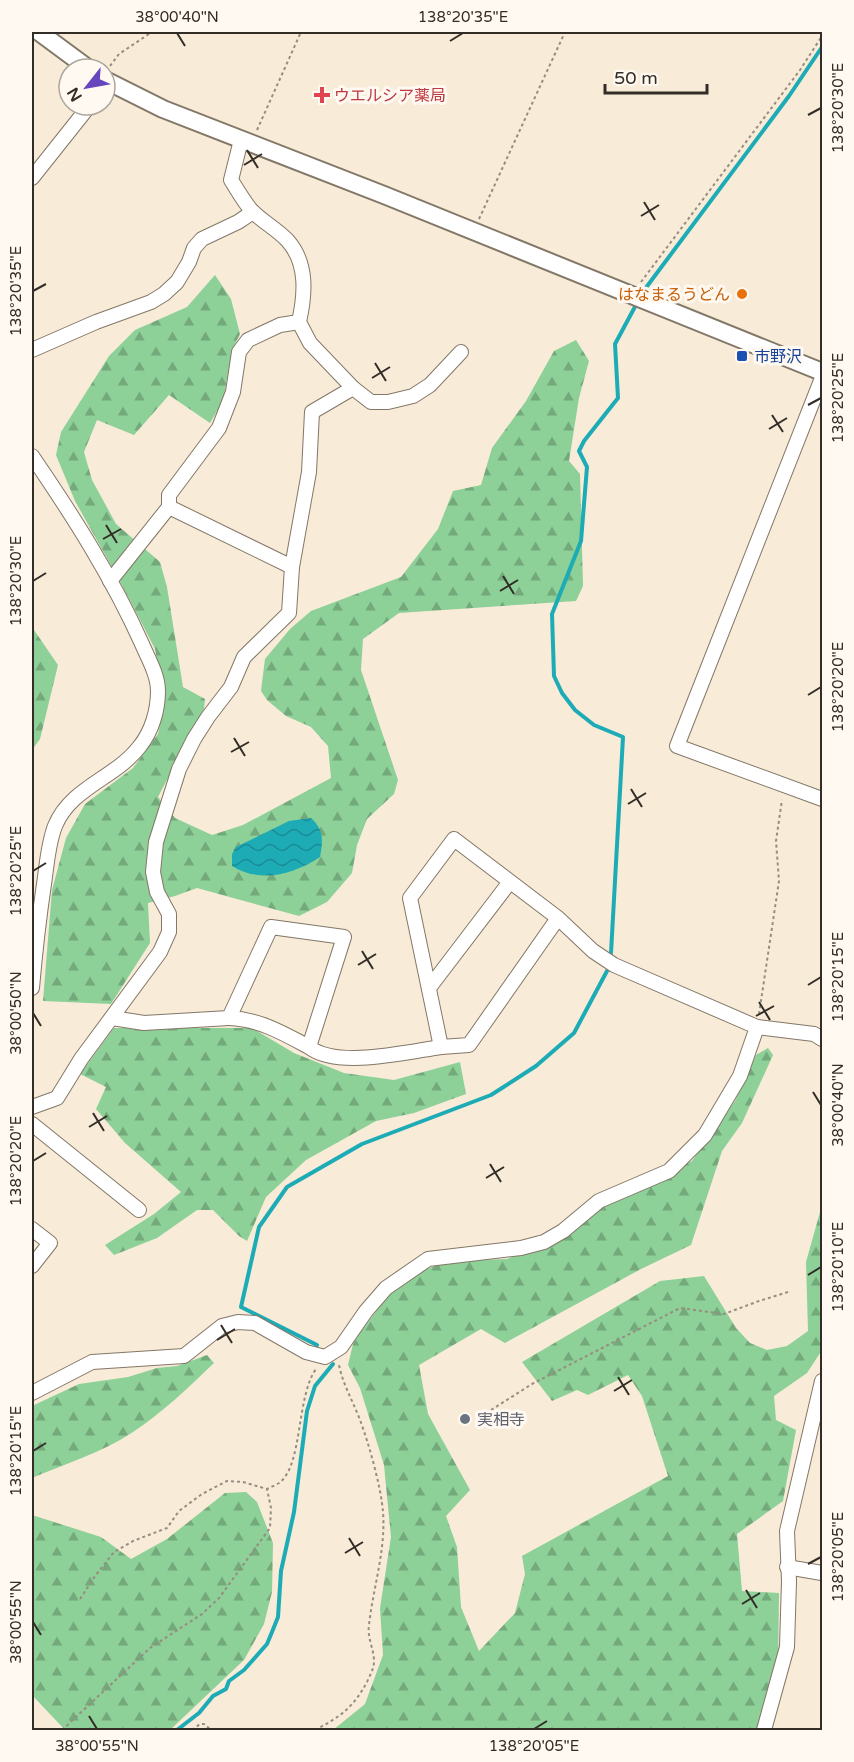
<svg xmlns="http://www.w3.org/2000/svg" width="854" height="1762" font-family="'Varela Round','Noto Sans JP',sans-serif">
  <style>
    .forest { fill: url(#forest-firs) }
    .water { fill: url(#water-waves) }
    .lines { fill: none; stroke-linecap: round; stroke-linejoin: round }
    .stream { stroke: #1dabb6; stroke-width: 4 }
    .minor-casing { stroke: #837767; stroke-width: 16 }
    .tertiary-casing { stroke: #837767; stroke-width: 20 }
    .path { stroke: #968d80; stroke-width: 2; stroke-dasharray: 3 3; stroke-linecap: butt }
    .minor { stroke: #fff; stroke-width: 14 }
    .tertiary { stroke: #fff; stroke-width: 16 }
    .ticks { fill: none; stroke: #322d26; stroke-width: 2 }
    .health-dot { fill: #e0444e; stroke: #fff9f2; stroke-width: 2 }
    .food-dot { fill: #e8710a; stroke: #fff9f2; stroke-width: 2 }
    .transit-dot { fill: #1a4fb4; stroke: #fff9f2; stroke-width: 2 }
    .worship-dot { fill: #6b7280; stroke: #fff9f2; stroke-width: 2 }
    .labels { text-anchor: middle; stroke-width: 6; stroke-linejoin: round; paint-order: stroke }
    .health-label { font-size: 16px; fill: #be3a42; stroke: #fff9f2; text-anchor: start }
    .food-label { font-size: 16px; fill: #c56008; stroke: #fff9f2; text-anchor: end }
    .transit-label { font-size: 16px; fill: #164399; stroke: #fff9f2; text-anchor: start }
    .worship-label { font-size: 16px; fill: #5b616d; stroke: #fff9f2; text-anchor: start }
    .neatline { fill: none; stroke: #322d26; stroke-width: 2 }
    .ticks-label { font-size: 15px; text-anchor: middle; fill: #322d26 }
  </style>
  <defs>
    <pattern id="forest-firs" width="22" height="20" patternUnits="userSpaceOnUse" patternTransform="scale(1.5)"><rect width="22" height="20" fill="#8dd098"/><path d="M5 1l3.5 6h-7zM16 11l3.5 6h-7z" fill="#74a97c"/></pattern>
    <pattern id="water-waves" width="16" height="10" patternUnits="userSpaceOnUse" patternTransform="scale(1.5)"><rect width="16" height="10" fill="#1dabb6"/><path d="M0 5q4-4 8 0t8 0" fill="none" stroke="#1a8c94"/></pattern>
  </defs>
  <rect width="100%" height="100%" fill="#f8ebd8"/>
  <g class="forest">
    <polygon points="215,275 231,299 240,334 232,350 223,401 210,423 169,395 134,435 97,420 84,452 92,480 116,524 160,562 167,587 183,687 205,699 204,709 158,797 175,818 212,835 243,825 331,778 328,746 311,727 286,716 267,700 261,691 265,659 290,629 311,611 401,577 438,529 453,491 481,485 492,448 526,401 554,351 576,340 589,361 579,398 569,461 580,474 583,586 576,601 399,613 363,639 361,670 398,780 394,794 367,819 357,845 352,873 327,902 299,916 197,888 175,896 148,903 150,943 111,1004 43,1001 52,890 66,838 85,804 133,768 158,734 165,701 155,649 122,585 75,501 56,455 61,432 109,356 135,330 187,307"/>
    <polygon points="32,627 58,665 40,739 32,750"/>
    <polygon points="114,1028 252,1028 294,1053 344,1073 394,1080 460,1062 466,1094 414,1113 376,1121 306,1160 266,1197 247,1241 239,1236 213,1210 197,1210 157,1238 114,1255 105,1245 154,1214 181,1192 125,1143 96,1109 106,1087 80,1074"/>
    <polygon points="768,1048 773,1055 742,1123 722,1151 691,1245 641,1269 505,1343 481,1329 419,1365 428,1414 470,1490 446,1516 457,1547 461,1607 479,1651 515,1613 525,1574 522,1556 668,1476 642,1396 628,1375 588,1395 577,1390 552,1401 522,1362 660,1281 704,1276 736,1328 750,1343 767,1350 787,1346 808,1331 806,1262 822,1205 822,1350 807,1373 774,1396 776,1420 796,1430 783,1501 737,1534 742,1591 779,1593 778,1667 761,1730 333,1730 365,1704 383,1655 380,1608 391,1537 384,1465 360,1388 348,1365 353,1344 361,1331 389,1295 423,1270 450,1261 507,1259 565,1237 609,1198 692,1161 735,1101 756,1055"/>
    <path d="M207 1355 214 1363C190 1386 161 1414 133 1432 103 1452 65 1464 32 1478V1406L79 1384 128 1377 157 1368 177 1366Z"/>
    <polygon points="246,1492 257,1502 273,1543 272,1592 264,1624 244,1660 170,1730 65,1730 32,1695 32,1515 101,1537 131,1559 167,1539 225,1493"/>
  </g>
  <path class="water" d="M311 818C324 830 323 840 320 857 294 874 261 884 232 866V854L236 847 289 821Z"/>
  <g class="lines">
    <g class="stream">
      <polyline points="642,293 789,96 822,47"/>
      <polyline points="611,953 623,737 594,725 575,710 562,693 554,676 552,614 581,541 587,467 579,451 584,441 618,398 615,344 637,303"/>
      <polyline points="317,1345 241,1307 259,1227 287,1187 362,1144 491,1095 536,1066 574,1033 607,971"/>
      <polyline points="177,1730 199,1713 213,1696 226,1689 229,1681 244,1670 267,1644 272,1632 278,1617 281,1571 294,1512 307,1411 315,1386 333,1364"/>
    </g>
    <defs>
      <g id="minor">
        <path d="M241 140 231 180C238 191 244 202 252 211 263 222 278 230 288 241 308 264 305 295 299 322L310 343 353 388 371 402H388L413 396 430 385 461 352"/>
        <polyline points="32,178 90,105"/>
        <polyline points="32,350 96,322 151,302 164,294 177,282 189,262 194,248 202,239 238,222 253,212"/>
        <polyline points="822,378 677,746 822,799"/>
        <path d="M32 456C73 516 112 577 142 644 148 658 158 675 158 691 158 710 152 731 140 746 116 778 71 787 55 826 48 844 47 864 44 884 39 918 35 953 32 988"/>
        <polyline points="169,507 169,495 219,428 233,392 239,352 248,340 280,325 299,322"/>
        <polyline points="110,581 169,507 292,567"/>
        <polyline points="558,918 469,1045 441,1047 410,898 454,839 558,918 593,951 614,965 757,1027 814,1034 822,1039"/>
        <polyline points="429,988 509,883"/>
        <polyline points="112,1018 144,1023 229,1018"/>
        <path d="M309 1047C283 1033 259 1019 229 1018L271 927 344 937 309 1047C337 1069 407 1052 441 1047"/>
        <polyline points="32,1107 57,1098 81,1059 160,952 169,932 169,914 157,892 153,872 156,842 179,769 194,739 208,717 231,687 244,657 289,613 292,567 309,472 312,412 353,388"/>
        <polyline points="32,1124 139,1210"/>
        <polyline points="32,1229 50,1243 32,1266"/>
        <polyline points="32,1393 92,1362 184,1356 222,1326 238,1322 255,1323 306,1352 325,1357 341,1347 366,1311 386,1288 428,1259 521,1248 544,1242 563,1231 599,1201 669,1171 705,1135 740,1076 757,1027"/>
        <polyline points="787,1567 822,1573"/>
        <polyline points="764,1730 787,1647 789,1581 787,1531 822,1381"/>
      </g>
      <g id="tertiary">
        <polyline points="39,32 89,69"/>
        <polyline points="105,80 163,109 384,195 822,372"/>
      </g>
    </defs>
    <use href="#minor" class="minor-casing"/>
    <use href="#tertiary" class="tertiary-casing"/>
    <g class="path">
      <polyline points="110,66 119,54 152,32"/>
      <polyline points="257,130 301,32"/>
      <polyline points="479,219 565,32"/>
      <polyline points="641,282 800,70 822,36"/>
      <polyline points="759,1014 779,881 776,841 782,800"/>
      <polyline points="491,1410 532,1384 680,1308 724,1314 759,1301 788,1292"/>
      <path d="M80 1599 95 1576 114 1552 133 1541 167 1528 179 1511 202 1494 227 1481 243 1482 267 1489C271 1487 276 1485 279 1483 303 1466 296 1397 316 1369"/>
      <polyline points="62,1730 150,1648 202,1614 219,1598 270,1528 271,1508 267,1489"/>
      <polyline points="192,1730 200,1724 204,1724 211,1730"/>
      <path d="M315 1730C340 1717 353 1708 367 1682 370 1675 374 1669 374 1661 374 1649 367 1638 369 1625 373 1588 386 1550 383 1512 381 1487 369 1444 360 1420 353 1401 343 1385 339 1365"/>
    </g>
    <use href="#minor" class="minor"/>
    <use href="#tertiary" class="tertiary"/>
  </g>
  <path class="ticks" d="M177 33 185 46M450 41 463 33M808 115 821 108M247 150 258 168M244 165 262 154M644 202 655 220M641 216 659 205M33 291 46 284M375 363 386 381M372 378 390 367M808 405 821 398M772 415 783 432M769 429 787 418M106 525 117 543M103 539 121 529M503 576 514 594M33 581 46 573M500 591 518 580M808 695 821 687M234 738 245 756M231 752 249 742M631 789 642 807M628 804 646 793M33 871 46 863M362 951 373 969M358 965 376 954M808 985 821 977M759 1002 770 1020M33 1013 41 1026M756 1016 774 1006M813 1092 821 1105M93 1113 104 1131M89 1127 107 1116M33 1161 46 1153M490 1164 501 1182M486 1178 504 1167M808 1275 821 1267M221 1325 232 1343M217 1340 235 1329M618 1377 629 1395M614 1391 632 1380M33 1451 46 1443M349 1538 360 1556M345 1553 363 1542M808 1564 821 1557M746 1590 757 1608M742 1604 760 1593M33 1622 41 1635M89 1716 97 1729M534 1729 547 1721"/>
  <path class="health-dot" d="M319 86h6v6h6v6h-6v6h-6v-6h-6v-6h6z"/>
  <circle class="food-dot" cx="742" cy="294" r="6"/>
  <rect class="transit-dot" x="736" y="350" width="12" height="12" rx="3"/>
  <circle class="worship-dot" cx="465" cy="1419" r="6"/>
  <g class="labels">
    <g class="health-label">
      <text x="334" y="101">ウエルシア薬局</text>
    </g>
    <g class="food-label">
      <text x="730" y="300">はなまるうどん</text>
    </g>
    <g class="transit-label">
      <text x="754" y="362">市野沢</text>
    </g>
    <g class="worship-label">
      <text x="477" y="1425">実相寺</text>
    </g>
  </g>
  <rect width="854" height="1762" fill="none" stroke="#fff9f2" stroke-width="66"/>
  <g transform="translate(87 87) rotate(239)"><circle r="28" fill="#fff9f2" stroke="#ada7a0" stroke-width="1.5"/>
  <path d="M0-4.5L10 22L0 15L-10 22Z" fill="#6645bd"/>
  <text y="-9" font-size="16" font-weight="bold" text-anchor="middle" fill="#322d26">N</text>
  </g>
  <path d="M605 84v9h102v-9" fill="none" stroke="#322d26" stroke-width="3"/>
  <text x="614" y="84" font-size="18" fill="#322d26" stroke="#fff9f2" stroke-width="4.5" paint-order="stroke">50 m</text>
  <rect x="33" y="33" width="788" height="1696" class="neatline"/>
  <g class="ticks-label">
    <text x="177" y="22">38°00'40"N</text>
    <text x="463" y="22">138°20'35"E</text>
    <text transform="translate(838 108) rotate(-90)" y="5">138°20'30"E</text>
    <text transform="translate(16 291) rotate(-90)" y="5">138°20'35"E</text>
    <text transform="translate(838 398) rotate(-90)" y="5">138°20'25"E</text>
    <text transform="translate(16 581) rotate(-90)" y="5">138°20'30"E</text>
    <text transform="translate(838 687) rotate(-90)" y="5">138°20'20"E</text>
    <text transform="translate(16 871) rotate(-90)" y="5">138°20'25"E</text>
    <text transform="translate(838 977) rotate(-90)" y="5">138°20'15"E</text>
    <text transform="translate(16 1013) rotate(-90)" y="5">38°00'50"N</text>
    <text transform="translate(838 1105) rotate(-90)" y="5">38°00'40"N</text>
    <text transform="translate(16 1161) rotate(-90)" y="5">138°20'20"E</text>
    <text transform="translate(838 1267) rotate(-90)" y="5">138°20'10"E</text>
    <text transform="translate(16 1451) rotate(-90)" y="5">138°20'15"E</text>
    <text transform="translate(838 1557) rotate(-90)" y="5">138°20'05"E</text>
    <text transform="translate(16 1622) rotate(-90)" y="5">38°00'55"N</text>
    <text x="97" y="1751">38°00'55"N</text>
    <text x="534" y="1751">138°20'05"E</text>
  </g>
</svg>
